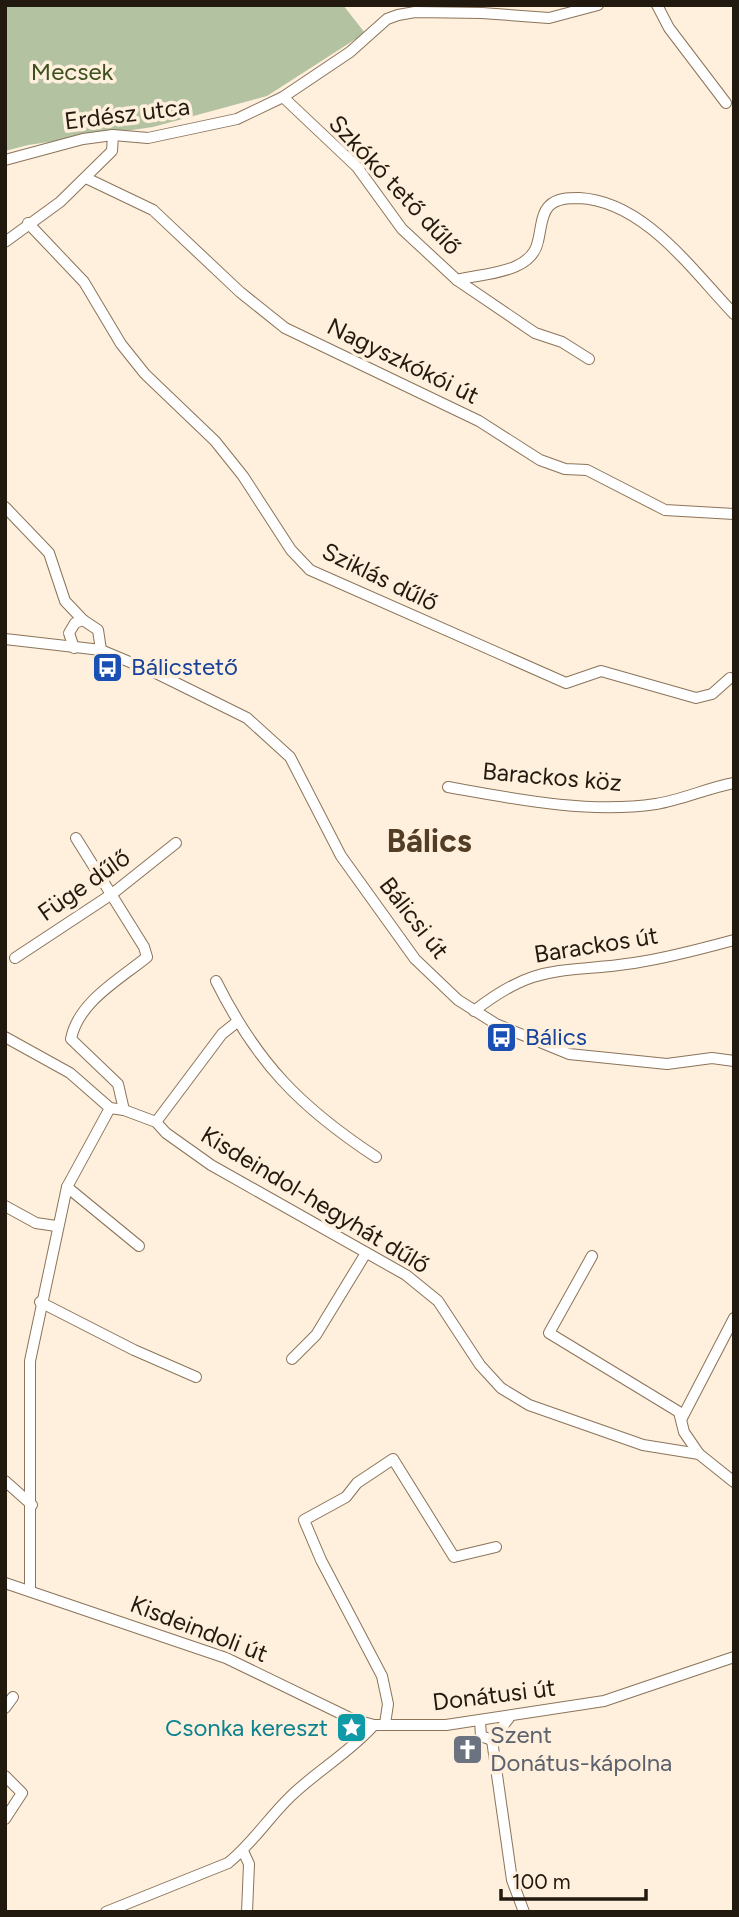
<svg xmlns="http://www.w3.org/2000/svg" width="739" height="1917" font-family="Figtree,sans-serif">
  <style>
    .forest { fill: #b3c2a1 }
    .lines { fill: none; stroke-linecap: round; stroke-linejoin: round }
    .minor-casing { stroke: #8b7459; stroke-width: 12 }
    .minor { stroke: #fff; stroke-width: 10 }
    .labels { text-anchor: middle; stroke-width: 7; stroke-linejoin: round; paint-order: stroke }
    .park-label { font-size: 24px; fill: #3d511f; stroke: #ffefdd }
    .street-label { font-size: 24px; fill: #231a0f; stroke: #ffefdd }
    .transit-label { font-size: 24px; fill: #164399; stroke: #ffefdd; text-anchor: start }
    .culture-label { font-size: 24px; fill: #0d838f; stroke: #ffefdd; text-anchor: end }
    .worship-label { font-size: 24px; fill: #5b616d; stroke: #ffefdd; text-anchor: start }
    .district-label { font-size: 32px; font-weight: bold; fill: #533e25; stroke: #ffefdd }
  </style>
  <rect width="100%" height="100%" fill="#ffefdd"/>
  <polygon class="forest" points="5,5 343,5 365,33 267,96 153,127 28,145 5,151"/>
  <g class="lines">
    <defs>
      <g id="minor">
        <polyline points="657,5 669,28 726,103"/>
        <path d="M283 97 357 167 402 229 457 280C483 273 532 274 538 241 541 230 541 214 549 206 557 198 569 198 579 198 644 201 692 270 734 314"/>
        <polyline points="5,160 83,139 113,135 148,138 237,119 283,97 350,52 387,19 398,15 415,12 482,13 549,18 598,5"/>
        <polyline points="86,178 153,210 240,292 285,328 479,421 540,460 565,469 587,470 665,510 734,514"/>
        <polyline points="28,223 84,282 121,344 145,374 215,441 243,476 291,550 310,570 566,683 601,671 696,698 712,694 730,678"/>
        <polyline points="5,242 60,202 112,151 113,135"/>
        <polyline points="457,280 535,333 562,342 589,359"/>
        <polyline points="5,507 49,553 65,601 83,620"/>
        <polyline points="5,639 101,650 156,673 247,718 290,757 341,856 415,959 458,1000 496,1024 569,1054 667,1064 712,1058 734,1061"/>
        <polyline points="74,648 69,633 75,623 83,620 98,630 101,650"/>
        <path d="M448 787C515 799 587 814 656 804 682 800 707 788 734 783"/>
        <path d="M76 838 144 947 147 957C120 979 78 1002 71 1039L118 1084 124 1110"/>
        <polyline points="15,958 112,894 176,843"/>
        <path d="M216 981C257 1063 300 1107 376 1157"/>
        <path d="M474 1011C538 961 561 974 634 963 667 958 701 949 734 940"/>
        <polyline points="5,1037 70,1073 110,1108 124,1110 156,1122 166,1133 211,1165 406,1275 438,1301 480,1365 501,1388 529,1405 643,1445 699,1454 734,1482"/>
        <polyline points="156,1122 222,1034 237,1022"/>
        <polyline points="67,1187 139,1246"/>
        <polyline points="5,1206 36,1223 56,1226"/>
        <polyline points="592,1256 549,1333 679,1412 684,1432 699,1454"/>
        <polyline points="40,1302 134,1350 196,1377"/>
        <polyline points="292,1359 316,1335 366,1253"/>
        <polyline points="682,1418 734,1318"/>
        <polyline points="5,1481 32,1505"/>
        <polyline points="5,1583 226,1658 352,1719 374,1725"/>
        <polyline points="30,1590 30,1361 67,1187 110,1108"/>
        <polyline points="5,1708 13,1697"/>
        <polyline points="480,1721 481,1736 492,1740"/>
        <polyline points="385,1724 388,1704 382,1676 321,1560 304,1520 346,1497 357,1483 393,1459 454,1557 496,1547"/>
        <polyline points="492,1740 512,1880 524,1912"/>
        <polyline points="492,1740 509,1718"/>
        <polyline points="5,1776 22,1793 5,1819"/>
        <polyline points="243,1851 249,1864 247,1912"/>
        <path d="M106 1912 228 1863C252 1844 269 1817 291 1796 317 1771 350 1752 374 1725H446L604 1701 734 1657"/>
      </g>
    </defs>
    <use href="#minor" class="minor-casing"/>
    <use href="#minor" class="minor"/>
  </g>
  <defs>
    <symbol id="bus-square" viewBox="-11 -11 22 22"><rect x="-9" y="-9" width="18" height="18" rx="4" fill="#1a4fb4" stroke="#ffefdd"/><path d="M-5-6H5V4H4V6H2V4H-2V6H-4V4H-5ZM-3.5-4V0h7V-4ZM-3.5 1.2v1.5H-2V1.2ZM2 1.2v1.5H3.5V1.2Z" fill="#fff"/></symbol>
    <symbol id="sight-square" viewBox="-11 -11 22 22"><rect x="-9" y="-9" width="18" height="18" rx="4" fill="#0f9aa8" stroke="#ffefdd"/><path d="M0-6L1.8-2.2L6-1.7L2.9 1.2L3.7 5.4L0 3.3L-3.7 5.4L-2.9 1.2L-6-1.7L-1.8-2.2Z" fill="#fff"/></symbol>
    <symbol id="church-square" viewBox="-11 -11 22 22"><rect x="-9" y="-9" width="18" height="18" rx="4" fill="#6b7280" stroke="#ffefdd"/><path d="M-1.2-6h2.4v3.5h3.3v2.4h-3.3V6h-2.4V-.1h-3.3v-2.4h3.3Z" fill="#fff"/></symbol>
  </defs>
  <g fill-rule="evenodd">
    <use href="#bus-square" x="90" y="650" width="35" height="35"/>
    <use href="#bus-square" x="484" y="1020" width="35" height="35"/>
    <use href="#sight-square" x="334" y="1710" width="35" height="35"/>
    <use href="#church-square" x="450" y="1732" width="35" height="35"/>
  </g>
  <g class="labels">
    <g class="park-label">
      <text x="72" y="80">Mecsek</text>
    </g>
    <g class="street-label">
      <text transform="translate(127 114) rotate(-7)" y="8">Erdész utca</text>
      <text transform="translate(395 185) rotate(47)" y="8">Szkókó tető dűlő</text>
      <text transform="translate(403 361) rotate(26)" y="8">Nagyszkókói út</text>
      <text transform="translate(380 577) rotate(26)" y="8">Sziklás dűlő</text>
      <text transform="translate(552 777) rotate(5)" y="8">Barackos köz</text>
      <text transform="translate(84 885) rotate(-35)" y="8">Füge dűlő</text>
      <text transform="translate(414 918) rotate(52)" y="8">Bálicsi út</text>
      <text transform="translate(596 945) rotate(-9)" y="8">Barackos út</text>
      <text transform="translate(315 1200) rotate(31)" y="8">Kisdeindol-hegyhát dűlő</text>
      <text transform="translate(199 1629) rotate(21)" y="8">Kisdeindoli út</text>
      <text transform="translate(494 1695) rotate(-7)" y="8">Donátusi út</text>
    </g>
    <g class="transit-label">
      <text x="131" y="675">Bálicstető</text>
      <text x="525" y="1045">Bálics</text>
    </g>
    <g class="culture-label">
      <text x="328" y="1736">Csonka kereszt</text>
    </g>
    <g class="worship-label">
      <text x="490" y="1743">Szent<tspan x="490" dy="28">Donátus-kápolna</tspan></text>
    </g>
    <g class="district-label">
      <text x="429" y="852">Bálics</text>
    </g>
  </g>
  <rect width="739" height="1917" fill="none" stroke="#231a0f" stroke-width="14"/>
  <path d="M501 1889v10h145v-10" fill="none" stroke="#231a0f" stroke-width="3.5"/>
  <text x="512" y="1889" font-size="21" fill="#231a0f" stroke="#ffefdd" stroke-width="5" paint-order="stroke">100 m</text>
</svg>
